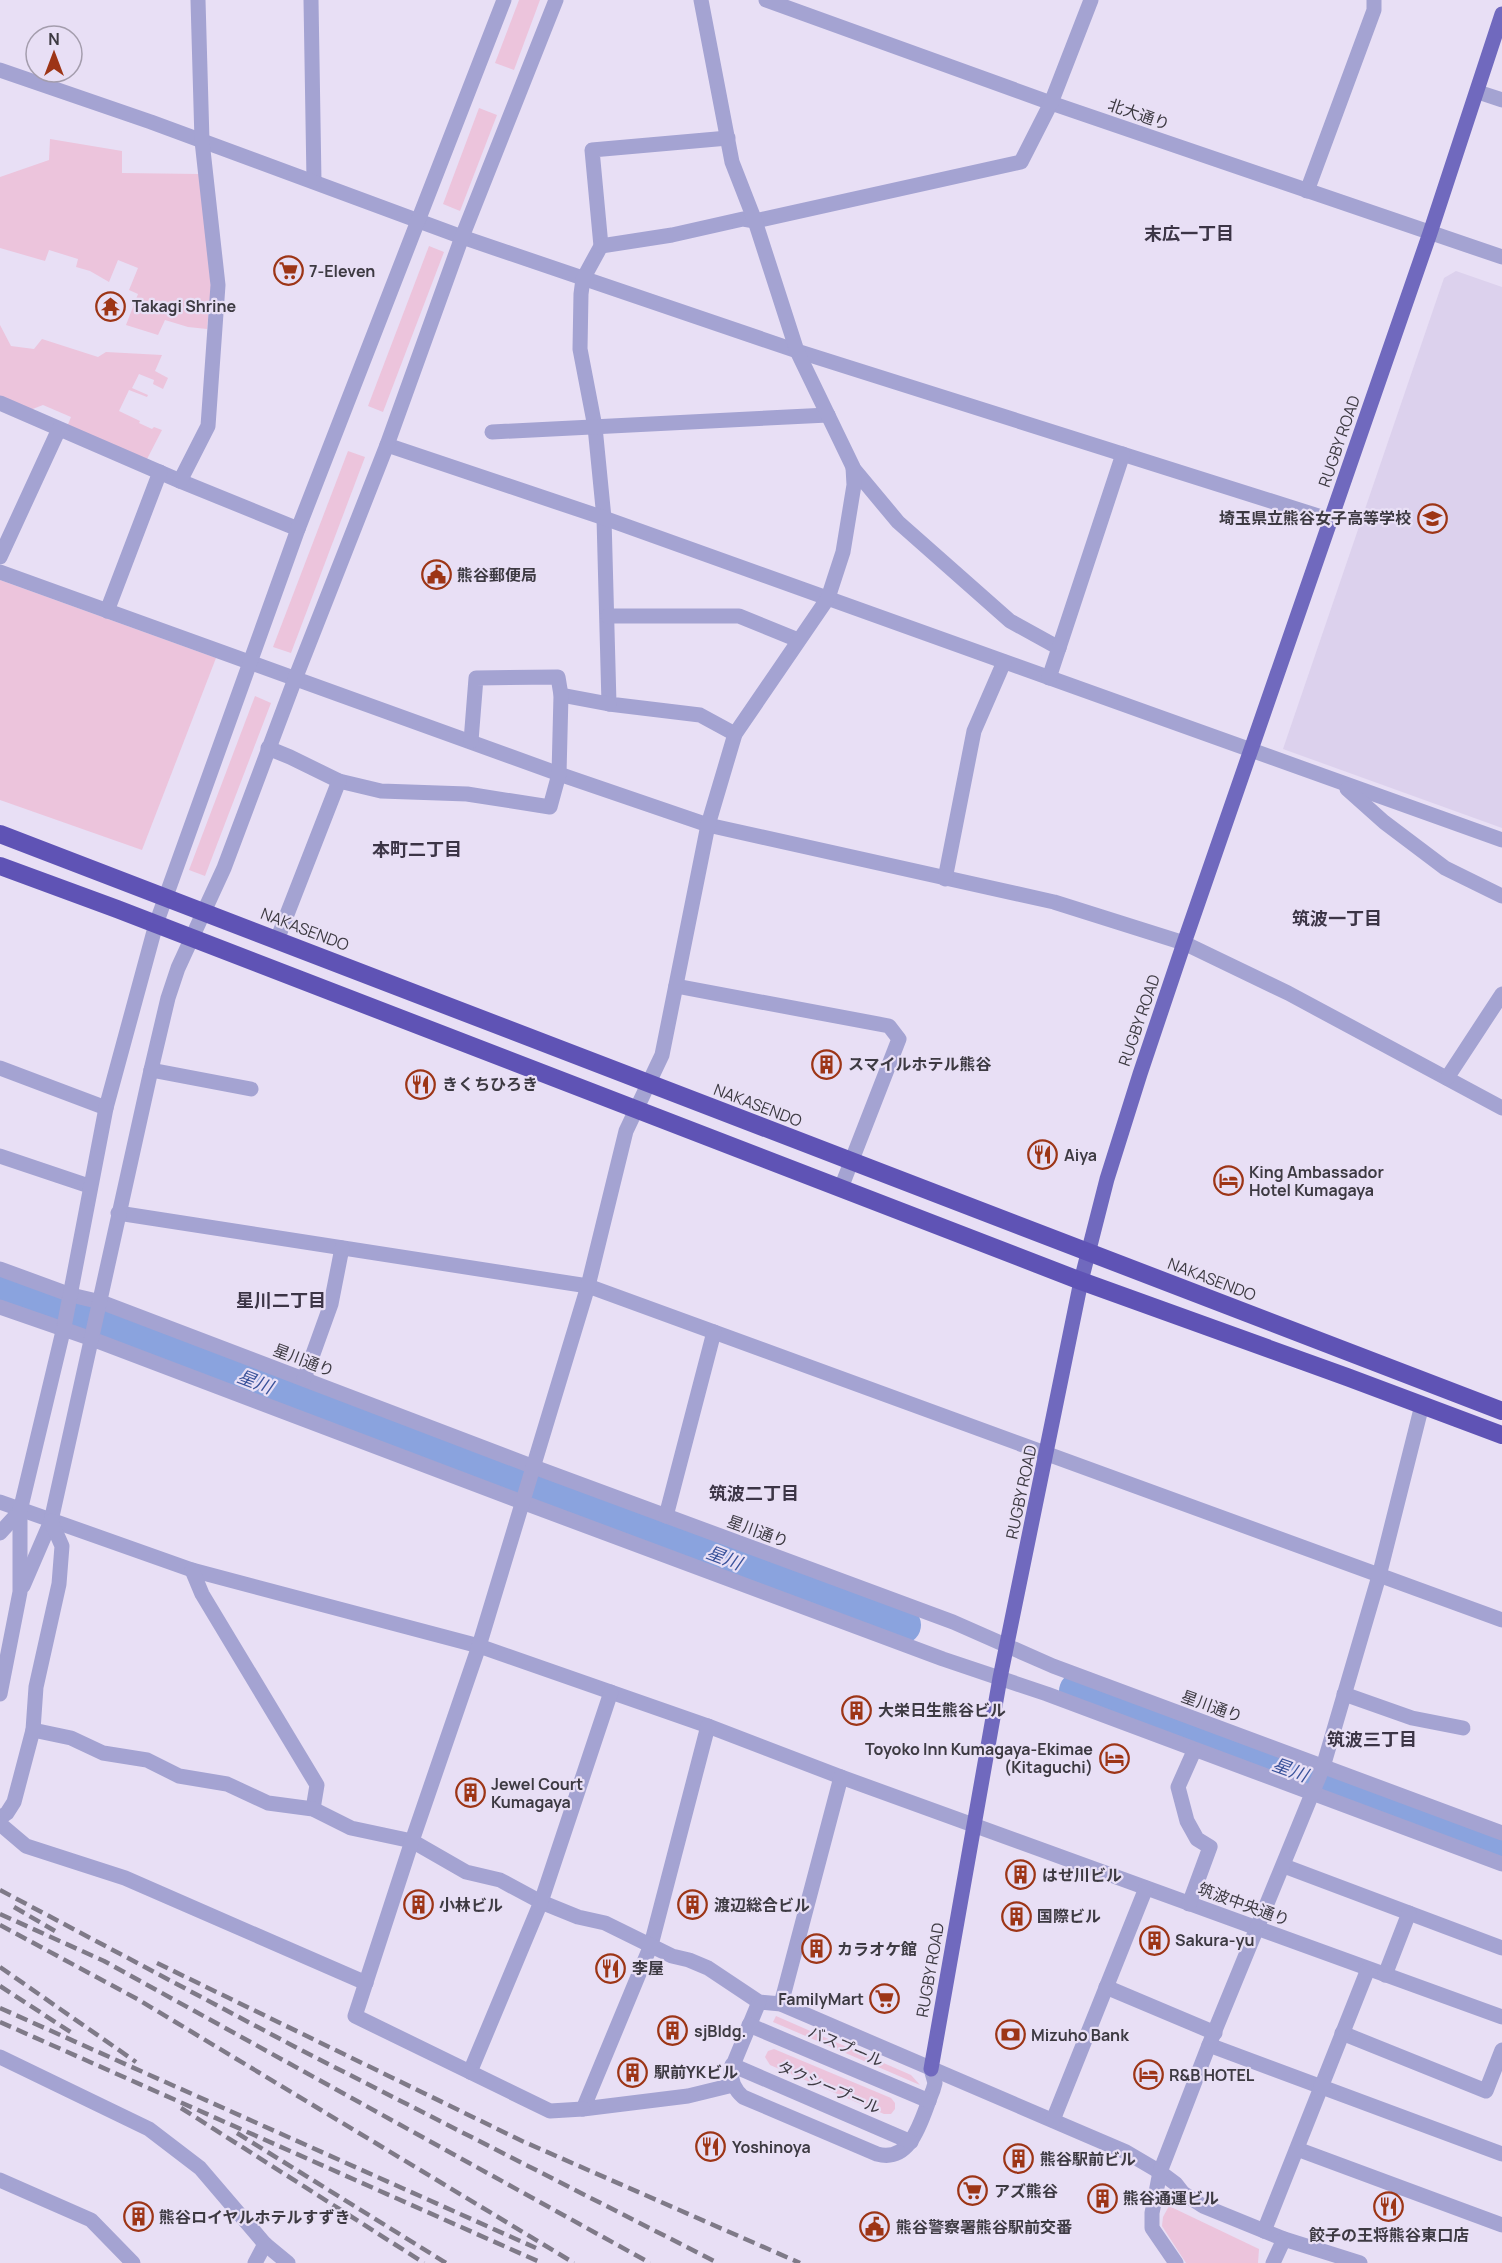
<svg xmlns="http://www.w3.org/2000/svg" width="1502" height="2263" font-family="Manrope,'Noto Sans JP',sans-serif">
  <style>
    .built { fill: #dcd1ed }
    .green { fill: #ecc4dc }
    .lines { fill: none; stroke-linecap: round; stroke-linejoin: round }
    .river { stroke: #8aa3de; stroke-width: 38 }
    .minor { stroke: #a4a3d2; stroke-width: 15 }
    .major { stroke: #7069be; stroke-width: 15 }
    .highway { stroke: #5f53b5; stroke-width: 18 }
    .rail { stroke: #7f7a88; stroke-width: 4.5; stroke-dasharray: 12 6; stroke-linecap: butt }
    .labels { text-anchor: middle; stroke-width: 4.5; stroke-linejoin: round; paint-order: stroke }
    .street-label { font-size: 16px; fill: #3d3a42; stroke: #e8dff5 }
    .poi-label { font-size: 16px; font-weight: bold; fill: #3d3a42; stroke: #e8dff5; text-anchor: start }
    .neighbourhood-label { font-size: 18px; font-weight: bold; fill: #3c3546; stroke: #e8dff5 }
    .water-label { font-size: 18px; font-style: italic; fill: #39529a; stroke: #e8dff5 }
  </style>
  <rect width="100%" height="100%" fill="#e8dff5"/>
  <polygon class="built" points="1456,271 1502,287 1502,828 1283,749 1444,278"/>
  <g class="green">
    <polygon points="519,0 540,0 514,70 495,63"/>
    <polygon points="479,108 497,115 460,211 443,204"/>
    <polygon points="50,139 122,151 122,173 200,174 211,287 207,329 188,327 165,320 158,335 126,325 138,294 129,290 138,268 118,260 109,282 90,271 76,267 78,259 49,250 45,261 0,248 0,177 49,160"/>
    <polygon points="429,246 444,252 383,412 368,406"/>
    <polygon points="0,325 11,346 34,349 42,339 98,357 106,352 162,355 155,371 168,378 163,389 153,384 154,380 139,374 132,388 148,395 147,397 129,390 119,411 140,421 139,423 152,429 154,427 162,430 146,461 67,427 71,417 43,405 30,410 0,396"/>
    <polygon points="348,451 365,457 291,653 273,647"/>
    <polygon points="0,580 216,658 142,850 0,800"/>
    <polygon points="255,696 271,703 205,876 189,870"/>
    <polygon points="776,2016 911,2075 920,2085 773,2022"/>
    <polygon points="774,2049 891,2098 895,2103 895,2109 891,2114 884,2114 770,2065 765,2057 768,2051"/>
    <polygon points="1169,2206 1259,2249 1258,2263 1186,2263 1162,2226 1163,2217"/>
  </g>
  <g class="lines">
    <g class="river">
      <polyline points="0,1286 511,1478"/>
      <polyline points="546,1491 902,1625"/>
      <polyline points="1078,1691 1502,1848"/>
    </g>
    <g class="minor">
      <polyline points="311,0 314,181"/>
      <polyline points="766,0 1051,103 1502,257"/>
      <polyline points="0,70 151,122 462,237 797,351 1331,520"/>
      <polyline points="1478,92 1502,100"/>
      <polyline points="728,138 592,150 601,246 583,279 581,294 580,349 595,427 604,518 609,704 700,715 735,734"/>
      <polyline points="1307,191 1374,10 1374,0"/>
      <polyline points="601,246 672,235 743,219 755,221 1021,162 1051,103 1091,0"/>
      <polyline points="0,403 180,481 298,529"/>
      <polyline points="492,432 828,415"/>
      <polyline points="387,445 604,518 1502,840"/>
      <polyline points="853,468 898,522 1010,621 1059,648"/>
      <polyline points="180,481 208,426 218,285 202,141 198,0"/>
      <polyline points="0,557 59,429"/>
      <polyline points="0,572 559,774 708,825 1054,902 1184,943 1288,993 1502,1108"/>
      <polyline points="107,611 160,472"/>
      <polyline points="608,616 739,616 798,640"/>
      <polyline points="1049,678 1123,454"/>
      <polyline points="561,695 609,704"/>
      <polyline points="268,748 290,757 339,781 381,791 467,794 550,807 559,774 561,695 558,677 476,678 471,741"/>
      <polyline points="1347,789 1384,822 1445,868 1502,896"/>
      <polyline points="945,879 974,731 1004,662"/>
      <polyline points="277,940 339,781"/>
      <polyline points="676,986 889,1026 899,1039 841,1188"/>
      <polyline points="0,1068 106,1108"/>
      <polyline points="151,1070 251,1089"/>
      <polyline points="1447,1078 1502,994"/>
      <polyline points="0,1156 89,1186"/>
      <polyline points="118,1213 588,1286 1502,1620"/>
      <polyline points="0,1269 71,1295 101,1302 534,1467 953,1622 1053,1666 1502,1833"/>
      <polyline points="0,1307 92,1339 522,1502 943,1659 1047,1694 1502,1864"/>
      <polyline points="304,1379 331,1304 342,1248"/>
      <polyline points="0,1502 192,1570 479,1646 708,1726 841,1777 1502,2017"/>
      <polyline points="666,1516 714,1332"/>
      <polyline points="0,1533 20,1511"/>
      <polyline points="192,1570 202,1594 317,1785 313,1809"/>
      <polyline points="23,1586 51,1521 151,1070 168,998 178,968 224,868 295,679 387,445 462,237 556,0"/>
      <polyline points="0,1694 20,1592 20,1511 64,1327 106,1108 156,924 298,529 504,0"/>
      <polyline points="1344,1694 1412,1718 1463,1728"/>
      <polyline points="708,1726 651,1945 583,2109 688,2096 733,2085"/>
      <polyline points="33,1730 71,1738 103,1753 147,1760 179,1776 227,1784 268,1803 313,1809 351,1828 412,1841 466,1872 500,1880 541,1902 578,1917 605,1923 672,1956 689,1960 708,1968 759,2002 781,2004 1126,2152 1160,2172 1176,2184 1183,2193 1203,2206 1284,2239 1360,2263"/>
      <polyline points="0,1818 7,1813 14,1802 33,1730 36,1687 59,1584 62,1546 51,1521"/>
      <polyline points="0,1824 26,1846 125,1878 366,1983"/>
      <polyline points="1284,1866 1502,1948"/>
      <polyline points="1189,1904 1210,1847 1197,1839 1187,1821 1178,1787 1194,1751"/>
      <polyline points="1385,1975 1409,1913"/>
      <polyline points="1106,1987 1215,2033"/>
      <path d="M759 2002 731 2070C731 2081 734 2089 743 2097L877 2154C913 2164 922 2116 933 2090L935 2083 931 2069"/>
      <polyline points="781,2004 841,1777"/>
      <polyline points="749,2025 929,2101"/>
      <polyline points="1342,2033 1486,2091 1502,2050"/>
      <polyline points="1209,2045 1502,2154"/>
      <polyline points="0,2057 149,2129 200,2168 265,2244 288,2263"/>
      <polyline points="732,2065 911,2142"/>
      <polyline points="470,2072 541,1902 611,1692"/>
      <polyline points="583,2109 550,2111 355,2016 412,1841 479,1646 588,1286 626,1131 662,1055 708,825 735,734 828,598 843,552 854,485 853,467 797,351 755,221 732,162 701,0"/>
      <polyline points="1053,2120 1146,1888"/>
      <polyline points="1297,2149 1502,2225"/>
      <polyline points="0,2180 91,2220 133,2263"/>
      <polyline points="1264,2231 1368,1969"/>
      <polyline points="255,2263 265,2244"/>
      <polyline points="1176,2263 1152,2228 1152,2213 1160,2172 1209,2045 1323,1767 1379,1576 1422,1405"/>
      <polyline points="1273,2263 1284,2239"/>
    </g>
    <polyline class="major" points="931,2069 1000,1678 1081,1281 1107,1179 1140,1074 1184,943 1430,233 1502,14"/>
    <g class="highway">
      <polyline points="0,834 1502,1411"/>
      <polyline points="0,866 117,909 1081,1281 1347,1377 1502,1435"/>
    </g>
    <g class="rail">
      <polyline points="0,1890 299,2049 718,2263"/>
      <polyline points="14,1907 55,1931"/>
      <polyline points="0,1914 104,1961 650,2263"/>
      <polyline points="0,1925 139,2000 574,2263"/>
      <polyline points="157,1963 522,2141 800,2263"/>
      <polyline points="0,1967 136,2062"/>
      <polyline points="0,1986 72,2033"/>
      <polyline points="0,2008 536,2248"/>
      <polyline points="0,2022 542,2263"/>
      <polyline points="181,2108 424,2263"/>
      <polyline points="237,2133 446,2263"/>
    </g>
  </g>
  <defs>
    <symbol id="supermarket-ring" viewBox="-11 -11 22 22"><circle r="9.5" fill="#e8dff5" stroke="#9d3516" stroke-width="1.5"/><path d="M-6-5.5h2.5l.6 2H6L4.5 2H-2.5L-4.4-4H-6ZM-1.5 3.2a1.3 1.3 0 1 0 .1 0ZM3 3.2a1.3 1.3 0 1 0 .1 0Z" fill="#9d3516"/></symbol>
    <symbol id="temple-ring" viewBox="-11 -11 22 22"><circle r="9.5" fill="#e8dff5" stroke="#9d3516" stroke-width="1.5"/><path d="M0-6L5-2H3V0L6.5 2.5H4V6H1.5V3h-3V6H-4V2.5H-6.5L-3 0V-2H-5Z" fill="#9d3516"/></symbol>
    <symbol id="school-ring" viewBox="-11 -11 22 22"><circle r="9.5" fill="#e8dff5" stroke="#9d3516" stroke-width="1.5"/><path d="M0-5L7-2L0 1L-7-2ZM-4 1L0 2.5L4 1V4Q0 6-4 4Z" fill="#9d3516"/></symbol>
    <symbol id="civic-ring" viewBox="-11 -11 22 22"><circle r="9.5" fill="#e8dff5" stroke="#9d3516" stroke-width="1.5"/><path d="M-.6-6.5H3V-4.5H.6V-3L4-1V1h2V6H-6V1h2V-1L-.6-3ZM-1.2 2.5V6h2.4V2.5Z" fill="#9d3516"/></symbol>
    <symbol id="building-ring" viewBox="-11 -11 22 22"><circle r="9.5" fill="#e8dff5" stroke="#9d3516" stroke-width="1.5"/><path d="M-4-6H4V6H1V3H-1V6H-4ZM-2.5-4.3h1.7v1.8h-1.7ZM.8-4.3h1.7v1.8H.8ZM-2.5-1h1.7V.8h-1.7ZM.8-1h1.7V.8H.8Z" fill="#9d3516"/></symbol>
    <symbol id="restaurant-ring" viewBox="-11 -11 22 22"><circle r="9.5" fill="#e8dff5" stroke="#9d3516" stroke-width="1.5"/><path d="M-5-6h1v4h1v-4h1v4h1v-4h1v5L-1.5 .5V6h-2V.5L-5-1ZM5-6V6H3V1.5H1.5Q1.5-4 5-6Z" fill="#9d3516"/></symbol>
    <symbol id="hotel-ring" viewBox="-11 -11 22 22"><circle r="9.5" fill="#e8dff5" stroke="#9d3516" stroke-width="1.5"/><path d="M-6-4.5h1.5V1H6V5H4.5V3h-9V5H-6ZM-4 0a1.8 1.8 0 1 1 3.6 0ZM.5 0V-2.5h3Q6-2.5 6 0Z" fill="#9d3516"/></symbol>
    <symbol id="bank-ring" viewBox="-11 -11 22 22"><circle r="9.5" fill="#e8dff5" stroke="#9d3516" stroke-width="1.5"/><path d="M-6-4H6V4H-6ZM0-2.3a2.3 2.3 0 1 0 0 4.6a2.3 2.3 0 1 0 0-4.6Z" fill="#9d3516"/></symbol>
  </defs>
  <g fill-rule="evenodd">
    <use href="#supermarket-ring" x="272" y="254" width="33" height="33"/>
    <use href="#temple-ring" x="94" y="290" width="33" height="33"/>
    <use href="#school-ring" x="1416" y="502" width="33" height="33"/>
    <use href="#civic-ring" x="420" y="558" width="33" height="33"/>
    <use href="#building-ring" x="810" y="1048" width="33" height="33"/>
    <use href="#restaurant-ring" x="404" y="1068" width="33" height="33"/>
    <use href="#restaurant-ring" x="1026" y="1138" width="33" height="33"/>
    <use href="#hotel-ring" x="1212" y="1164" width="33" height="33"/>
    <use href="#building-ring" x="840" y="1694" width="33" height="33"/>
    <use href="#hotel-ring" x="1098" y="1742" width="33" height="33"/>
    <use href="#building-ring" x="454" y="1776" width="33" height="33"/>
    <use href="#building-ring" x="1004" y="1858" width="33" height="33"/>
    <use href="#building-ring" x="402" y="1888" width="33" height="33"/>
    <use href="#building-ring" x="676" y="1888" width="33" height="33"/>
    <use href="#building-ring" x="1000" y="1900" width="33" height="33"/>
    <use href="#building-ring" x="1138" y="1924" width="33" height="33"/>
    <use href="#building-ring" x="800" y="1932" width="33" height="33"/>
    <use href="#restaurant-ring" x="594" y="1952" width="33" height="33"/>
    <use href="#supermarket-ring" x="868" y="1982" width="33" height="33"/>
    <use href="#building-ring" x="656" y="2014" width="33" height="33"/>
    <use href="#bank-ring" x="994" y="2018" width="33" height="33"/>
    <use href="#building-ring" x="616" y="2056" width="33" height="33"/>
    <use href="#hotel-ring" x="1132" y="2058" width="33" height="33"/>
    <use href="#restaurant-ring" x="694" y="2130" width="33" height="33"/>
    <use href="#building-ring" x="1002" y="2142" width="33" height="33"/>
    <use href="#supermarket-ring" x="956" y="2174" width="33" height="33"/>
    <use href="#building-ring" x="1086" y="2182" width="33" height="33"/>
    <use href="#restaurant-ring" x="1372" y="2190" width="33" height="33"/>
    <use href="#building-ring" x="122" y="2200" width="33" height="33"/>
    <use href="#civic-ring" x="858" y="2210" width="33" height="33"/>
  </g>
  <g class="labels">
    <g class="street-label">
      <text transform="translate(1139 114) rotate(19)" y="6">北大通り</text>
      <text transform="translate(1339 441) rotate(-71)" y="6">RUGBY ROAD</text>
      <text transform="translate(305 929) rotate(21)" y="6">NAKASENDO</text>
      <text transform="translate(1139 1020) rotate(-71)" y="6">RUGBY ROAD</text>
      <text transform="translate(758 1105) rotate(21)" y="6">NAKASENDO</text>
      <text transform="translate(1212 1279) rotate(21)" y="6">NAKASENDO</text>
      <text transform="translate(304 1360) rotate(21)" y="6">星川通り</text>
      <text transform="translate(1021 1492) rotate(-78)" y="6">RUGBY ROAD</text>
      <text transform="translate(758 1531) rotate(20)" y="6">星川通り</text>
      <text transform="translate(1212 1706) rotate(20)" y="6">星川通り</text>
      <text transform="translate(1244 1904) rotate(20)" y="6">筑波中央通り</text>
      <text transform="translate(930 1970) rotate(-80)" y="6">RUGBY ROAD</text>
      <text transform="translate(846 2046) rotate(23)" y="6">バスプール</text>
      <text transform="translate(829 2087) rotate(23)" y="6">タクシープール</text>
    </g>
    <g class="poi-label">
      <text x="309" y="277">7-Eleven</text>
      <text x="132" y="312">Takagi Shrine</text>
      <text x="1411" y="524" text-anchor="end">埼玉県立熊谷女子高等学校</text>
      <text x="457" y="581">熊谷郵便局</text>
      <text x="848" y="1070">スマイルホテル熊谷</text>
      <text x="442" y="1090">きくちひろき</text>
      <text x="1064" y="1161">Aiya</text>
      <text x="1249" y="1178">King Ambassador<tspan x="1249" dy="18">Hotel Kumagaya</tspan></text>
      <text x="878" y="1716">大栄日生熊谷ビル</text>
      <text x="1093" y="1755" text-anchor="end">Toyoko Inn Kumagaya-Ekimae<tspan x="1093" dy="18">(Kitaguchi)</tspan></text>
      <text x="491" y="1790">Jewel Court<tspan x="491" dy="18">Kumagaya</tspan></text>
      <text x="1042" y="1881">はせ川ビル</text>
      <text x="439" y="1911">小林ビル</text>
      <text x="714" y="1911">渡辺総合ビル</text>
      <text x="1037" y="1922">国際ビル</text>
      <text x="1175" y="1946">Sakura-yu</text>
      <text x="837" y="1955">カラオケ館</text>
      <text x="632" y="1974">李屋</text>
      <text x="864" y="2005" text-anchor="end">FamilyMart</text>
      <text x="694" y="2037">sjBldg.</text>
      <text x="1031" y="2041">Mizuho Bank</text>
      <text x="654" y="2078">駅前YKビル</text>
      <text x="1169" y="2081">R&amp;B HOTEL</text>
      <text x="732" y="2153">Yoshinoya</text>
      <text x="1040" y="2165">熊谷駅前ビル</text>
      <text x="994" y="2197">アズ熊谷</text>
      <text x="1123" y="2204">熊谷通運ビル</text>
      <text x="159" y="2223">熊谷ロイヤルホテルすずき</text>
      <text x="896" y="2233">熊谷警察署熊谷駅前交番</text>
      <text x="1389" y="2241" text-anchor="middle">餃子の王将熊谷東口店</text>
    </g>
    <g class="neighbourhood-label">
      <text x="1189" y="240">末広一丁目</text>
      <text x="417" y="856">本町二丁目</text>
      <text x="1337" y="925">筑波一丁目</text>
      <text x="281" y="1307">星川二丁目</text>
      <text x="754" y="1500">筑波二丁目</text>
      <text x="1372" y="1746">筑波三丁目</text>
    </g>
    <g class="water-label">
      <text transform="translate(255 1382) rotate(21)" y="6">星川</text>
      <text transform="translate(724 1558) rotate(21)" y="6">星川</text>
      <text transform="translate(1290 1770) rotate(20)" y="6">星川</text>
    </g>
  </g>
  <g transform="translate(54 54)"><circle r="28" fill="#e8dff5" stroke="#a49dad" stroke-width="1.5"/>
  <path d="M0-4.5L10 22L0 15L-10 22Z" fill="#9d3516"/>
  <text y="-9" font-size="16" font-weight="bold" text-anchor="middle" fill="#3d3a42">N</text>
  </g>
</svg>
